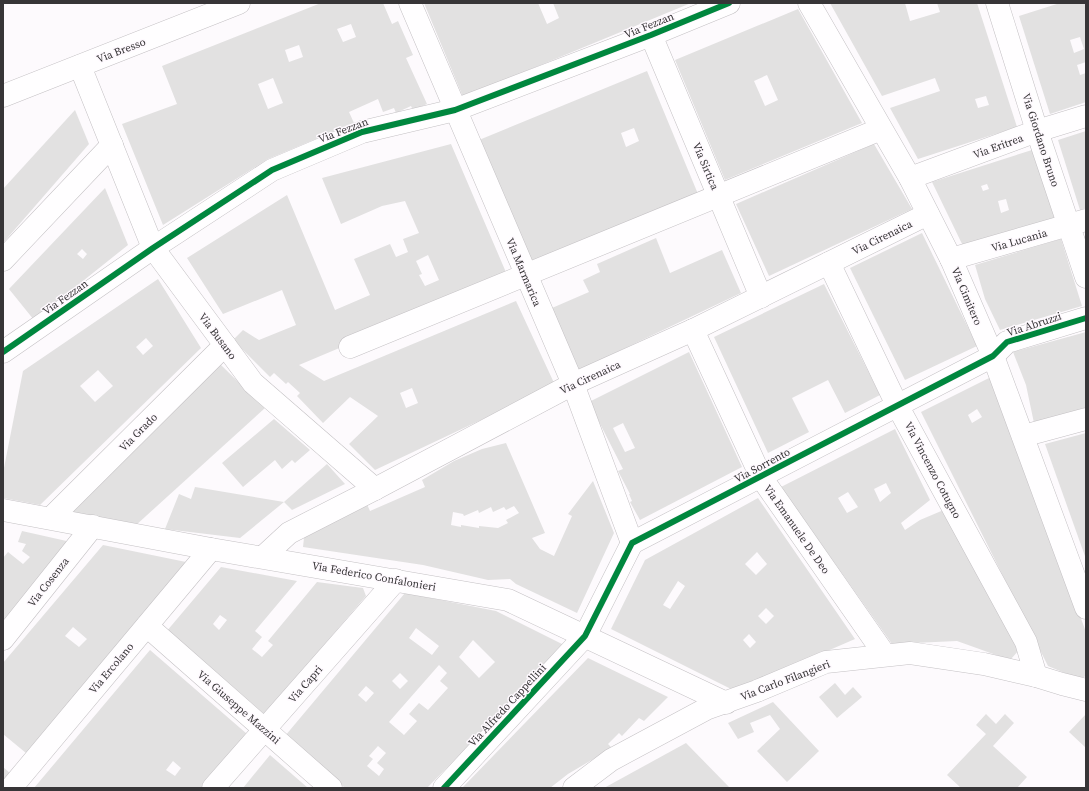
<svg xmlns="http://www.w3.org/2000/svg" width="1089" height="791" font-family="'Source Serif 4',serif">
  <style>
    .building { fill: #e2e1e1; fill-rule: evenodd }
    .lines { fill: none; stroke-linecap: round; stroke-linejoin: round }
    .street-casing { stroke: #c4c1c4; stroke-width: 23 }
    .street { stroke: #fffeff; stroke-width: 22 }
    .cycleway-casing { stroke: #fef9fe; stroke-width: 8 }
    .cycleway { stroke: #00873e; stroke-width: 6 }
    .labels { text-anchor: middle; stroke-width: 3; stroke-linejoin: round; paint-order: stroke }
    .street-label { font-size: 11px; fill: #373537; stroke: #fef9fe }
  </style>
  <rect width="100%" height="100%" fill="#fdfafd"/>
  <g class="building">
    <path d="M321 3H383L392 24 398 21 413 55 406 58 427 104 413 110 411 106 396 113 394 108 383 112 378 99 349 112 354 123 268 159 163 225 122 124 177 104 162 66ZM351 24 356 37 343 42 337 29ZM299 45 303 57 289 62 285 50ZM273 78 283 103 268 109 258 84Z"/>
    <polygon points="424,3 538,3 547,24 559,18 553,3 691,3 463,97"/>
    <path d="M830 3H905L910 21 940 12 937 3H977L1017 127 918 159 890 108 940 91 935 78 882 96ZM986 96 989 105 978 108 975 99Z"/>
    <path d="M1060 3H1086V62L1077 65 1080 75 1086 73V102L1050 114 1019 16ZM1080 37 1084 49 1074 53 1070 40Z"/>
    <path d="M798 9 862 123 725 180 675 60ZM767 75 778 100 765 106 754 81Z"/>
    <path d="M647 71 698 194 533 267 479 140ZM634 128 639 141 626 147 621 133Z"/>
    <polygon points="75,110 89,144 3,243 3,189"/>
    <polygon points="1086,131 1086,208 1080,210 1058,140"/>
    <path d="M451 144 508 277 299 365 324 381 516 301 555 385 375 470 349 444 378 416 350 397 323 423 297 396 300 393 288 382 286 384 274 373 270 377 233 340 243 330 259 340 296 325 282 290 223 314 187 258 287 195 335 310 370 295 354 259 390 244 396 257 408 252 403 239 419 233 405 201 382 206 341 224 322 178ZM428 255 439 280 425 286 419 275 422 274 416 261ZM412 388 418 403 406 408 400 393Z"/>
    <polygon points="874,144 912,209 769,276 736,204"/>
    <path d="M1032 150 1055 218 963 246 932 182ZM987 184 989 189 983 191 981 186ZM1006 199 1009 210 1001 213 998 201Z"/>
    <path d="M105 188 128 245 34 320 9 289ZM82 249 87 254 83 259 77 254Z"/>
    <polygon points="922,233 977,346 905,380 850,268"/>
    <polygon points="656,238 670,273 722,250 741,293 579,370 552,308 589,292 583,280 600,272 597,264"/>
    <polygon points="1061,239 1082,306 1000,330 985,299 975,265"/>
    <path d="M158 279 201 348 40 505 3 498V473L23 371ZM146 338 153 346 143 355 136 347ZM98 370 113 386 95 402 80 386Z"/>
    <polygon points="824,284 880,395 845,413 828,380 792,398 809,432 768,453 714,337"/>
    <polygon points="1086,332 1086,408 1034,423 1026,385 1013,352"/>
    <path d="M689 352 742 467 640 520 630 502 632 501 629 494H630L618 471 623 469 589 402ZM623 423 635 448 625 452 613 428Z"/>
    <polygon points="221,365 265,408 135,526 75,516 73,508"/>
    <path d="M991 377 1086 632V676L1079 679 1048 666 921 412ZM977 409 982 417 972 423 968 415Z"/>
    <polygon points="274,419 310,450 295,463 292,460 282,469 275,460 243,487 222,463"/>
    <path d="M895 429 930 500 901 523 905 530 920 520 946 509 1021 648 1010 660 957 641 892 644 781 487ZM886 483 891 493 880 502 874 489ZM848 492 858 507 847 513 838 498Z"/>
    <polygon points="1086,433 1086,559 1045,444"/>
    <path d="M506 443 545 533 532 538 540 549 554 556 572 516 568 514 593 481 614 533 577 613 516 584 510 579 488 580 423 565 303 547 305 529 366 502 370 511 425 487 422 480 454 461 482 449ZM514 506 519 513 506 520 508 523 498 528 479 526V528L461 525V527L451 525 453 512 463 514 464 516 478 510 479 513 491 507 493 512 504 507 506 510Z"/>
    <polygon points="327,464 345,484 292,510 284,502"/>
    <polygon points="195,487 284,502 240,538 165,529 179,494 191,499"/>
    <path d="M758 498 855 639 735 691 611 629 645 560ZM757 552 767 564 756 575 745 564ZM678 581 685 586 670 609 663 605ZM766 608 774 616 766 624 758 616ZM749 634 756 642 750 648 743 640Z"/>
    <polygon points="22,531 71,542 3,621 3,558 8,552 23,564 30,557 22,551 26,544 18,542"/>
    <path d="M103 545 186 562 26 753 3 734V663ZM73 627 87 639 79 647 65 636Z"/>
    <path d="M221 567 297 581 255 631 262 637 252 649 262 657 273 645 268 641 317 582 363 588 366 596 263 716 166 632ZM220 615 227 620 219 630 213 624Z"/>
    <path d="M405 593 496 611 566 646 427 788H345L285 736ZM416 628 439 646 432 655 409 638ZM473 640 495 662 479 678 459 657ZM439 665 447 673 440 681 448 688 428 710 419 703 409 714 417 721 404 735 389 722ZM400 673 408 681 400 689 392 681ZM366 686 374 693 366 702 358 695ZM378 746 386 753 377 763 384 769 379 776 367 766 373 759 369 756Z"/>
    <path d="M150 650 247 734 201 788H34ZM173 761 181 768 175 776 166 770Z"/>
    <polygon points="588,658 668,697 644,721 639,718 622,736 619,733 608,744 612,748 568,774 550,788 462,788"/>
    <polygon points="835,683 845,695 853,687 862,697 837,718 819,697"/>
    <polygon points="773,702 819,751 787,782 757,751 780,729 770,715 750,723 754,732 738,739 728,723"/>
    <polygon points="986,714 996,724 1005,714 1014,723 993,746 1027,777 1017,788 961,788 947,775 986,734 976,725"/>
    <polygon points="1086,714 1086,748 1069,732"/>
    <polygon points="686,743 730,788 604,788"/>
    <polygon points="270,755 308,788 243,788"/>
    <polygon points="3,767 10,773 3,781"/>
  </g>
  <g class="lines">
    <defs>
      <g id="street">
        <polyline points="410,3 573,384 632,543"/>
        <polyline points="809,3 910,178 951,259 993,356 1086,608"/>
        <polyline points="997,3 1037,131 1086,277"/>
        <polyline points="651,35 761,297"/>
        <polyline points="80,66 153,248 253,383 375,489"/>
        <polyline points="3,96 239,3"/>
        <polyline points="910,178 1037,131 1086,116"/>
        <polyline points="951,259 1086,220"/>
        <polyline points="3,260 112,145"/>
        <polyline points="829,263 897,405 1026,642 1036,676"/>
        <polyline points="693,330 761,477 885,655"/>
        <polyline points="350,347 881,129"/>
        <polyline points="3,352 153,248 272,170 362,132 455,110 651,35 729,3"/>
        <polyline points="1023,436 1086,419"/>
        <polyline points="3,510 211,549 508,600 726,703"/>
        <polyline points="51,518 225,345"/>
        <polyline points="263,557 289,533 375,489 573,384 693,330 928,214"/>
        <polyline points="147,626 331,788"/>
        <polyline points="3,639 93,526"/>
        <polyline points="11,788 211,549"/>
        <polyline points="213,788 396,580"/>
        <polyline points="444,788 585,636 632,543 993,356 1007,342 1086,318"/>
        <polyline points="574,788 611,760 706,709 757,691 826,662 910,653 984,664 1036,676 1062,684 1086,690"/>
      </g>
    </defs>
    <use href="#street" class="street-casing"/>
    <use href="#street" class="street"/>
    <defs>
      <g id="cycleway">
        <polyline points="3,352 153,248 272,170 362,132 455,110 651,35 729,3"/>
        <polyline points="444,788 585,636 632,543 993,356 1007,342 1086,318"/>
      </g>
    </defs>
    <use href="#cycleway" class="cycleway-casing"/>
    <use href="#cycleway" class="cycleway"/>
  </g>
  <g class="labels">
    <g class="street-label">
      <text transform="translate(649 25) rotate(-22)" y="4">Via Fezzan</text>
      <text transform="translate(121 50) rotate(-21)" y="4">Via Bresso</text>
      <text transform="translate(343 130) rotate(-21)" y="4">Via Fezzan</text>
      <text transform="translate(1041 140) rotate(72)" y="4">Via Giordano Bruno</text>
      <text transform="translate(998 146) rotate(-20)" y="4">Via Eritrea</text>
      <text transform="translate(706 166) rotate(67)" y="4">Via Sirtica</text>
      <text transform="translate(882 237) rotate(-26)" y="4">Via Cirenaica</text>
      <text transform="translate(1019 240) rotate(-16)" y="4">Via Lucania</text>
      <text transform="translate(524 272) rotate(67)" y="4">Via Marmarica</text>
      <text transform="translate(967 296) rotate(67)" y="4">Via Cimitero</text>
      <text transform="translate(65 297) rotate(-35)" y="4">Via Fezzan</text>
      <text transform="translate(1034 324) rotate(-18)" y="4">Via Abruzzi</text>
      <text transform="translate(218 336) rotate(53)" y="4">Via Busano</text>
      <text transform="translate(590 377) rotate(-25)" y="4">Via Cirenaica</text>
      <text transform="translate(138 432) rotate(-45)" y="4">Via Grado</text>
      <text transform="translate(762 465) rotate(-28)" y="4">Via Sorrento</text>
      <text transform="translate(933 470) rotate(62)" y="4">Via Vincenzo Cotugno</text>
      <text transform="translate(797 529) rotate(55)" y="4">Via Emanuele De Deo</text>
      <text transform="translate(374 576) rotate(10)" y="4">Via Federico Confalonieri</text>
      <text transform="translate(48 582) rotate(-52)" y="4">Via Cosenza</text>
      <text transform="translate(111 668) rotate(-50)" y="4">Via Ercolano</text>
      <text transform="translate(785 680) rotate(-21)" y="4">Via Carlo Filangieri</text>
      <text transform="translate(305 684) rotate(-49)" y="4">Via Capri</text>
      <text transform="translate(507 705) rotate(-47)" y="4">Via Alfredo Cappellini</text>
      <text transform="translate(239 707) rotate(41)" y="4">Via Giuseppe Mazzini</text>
    </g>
  </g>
  <rect width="1089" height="791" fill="none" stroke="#373537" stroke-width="8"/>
</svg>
